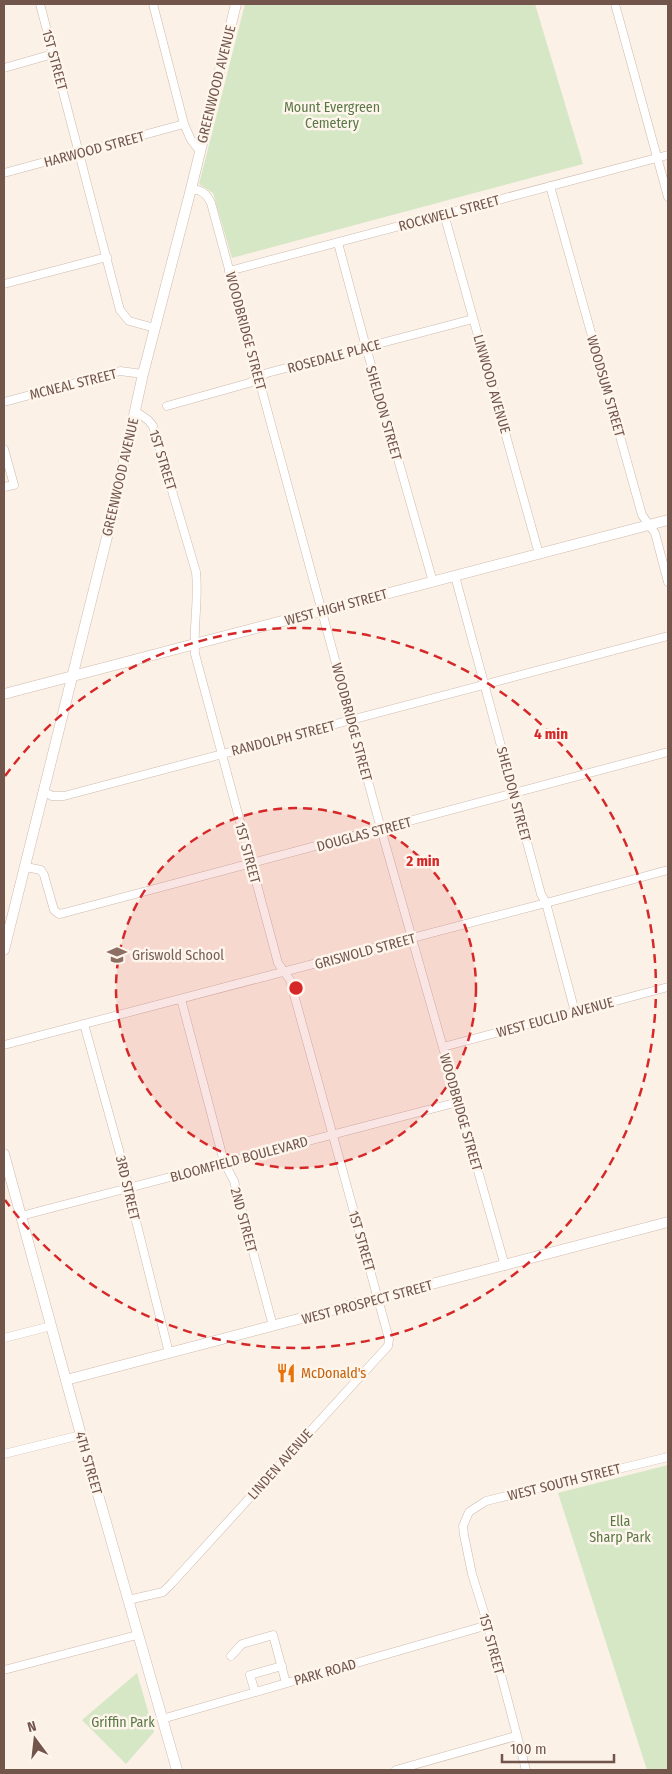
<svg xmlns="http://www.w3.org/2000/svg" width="672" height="1774" font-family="'Fira Sans Condensed',sans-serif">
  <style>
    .green { fill: #d6e7c5 }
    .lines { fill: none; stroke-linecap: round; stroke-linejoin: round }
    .street-casing { stroke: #cebab0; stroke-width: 9 }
    .secondary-casing { stroke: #d0b9ad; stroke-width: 11 }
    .street { stroke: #fff; stroke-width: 8 }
    .secondary { stroke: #fff; stroke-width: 10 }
    .ring { fill: none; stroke: #d62828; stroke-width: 2.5; stroke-dasharray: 9 6 }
    .labels { text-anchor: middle; stroke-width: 5; stroke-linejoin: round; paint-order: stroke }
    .street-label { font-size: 14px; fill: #72564c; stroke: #fef5ec }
    .park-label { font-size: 14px; fill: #597845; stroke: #fef5ec }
    .education-label { font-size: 14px; fill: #785e54; stroke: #fef5ec; text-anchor: start }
    .food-label { font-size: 14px; fill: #c56008; stroke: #fef5ec; text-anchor: start }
    .centre { fill: #d62828; stroke: #fef5ec; stroke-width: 2.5 }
    .ring-label { font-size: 15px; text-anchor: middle; font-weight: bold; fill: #d62828; stroke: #fef5ec; stroke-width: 5; stroke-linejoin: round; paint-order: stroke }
  </style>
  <rect width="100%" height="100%" fill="#fbf1e6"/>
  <g class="green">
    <polygon points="245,4 535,4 583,164 232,258 213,193 199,184"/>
    <polygon points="668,1465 668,1770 647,1770 558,1493"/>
    <polygon points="137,1673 154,1732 126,1764 82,1720"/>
  </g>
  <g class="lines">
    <defs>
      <g id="street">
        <polyline points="40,4 120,310 129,321 155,328"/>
        <polyline points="153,4 184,124 191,140 199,150"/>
        <polyline points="615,4 668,197"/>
        <polyline points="4,68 53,54"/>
        <polyline points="4,173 184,124"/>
        <polyline points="550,186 642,515 655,533 668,582"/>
        <path d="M191 189C202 190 206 193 211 203L381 829 505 1266"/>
        <polyline points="444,214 539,554"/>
        <polyline points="338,243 366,347 433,582"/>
        <polyline points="229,271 668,155"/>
        <polyline points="4,284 107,257"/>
        <polyline points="4,402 120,371 143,374"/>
        <polyline points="167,406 249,383 267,373 473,319"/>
        <polyline points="4,449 14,485 4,487"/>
        <polyline points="455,576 541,894 546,903 575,1012"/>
        <polyline points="43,791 52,796 64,796 668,636"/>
        <polyline points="26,867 41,870 44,875 54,910 59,914 64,913 668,752"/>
        <polyline points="181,999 224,1162 234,1181 273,1326"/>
        <polyline points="84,1024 127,1179 130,1197 169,1353"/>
        <polyline points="4,1045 546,903 668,870"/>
        <polyline points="443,1047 668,987"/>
        <polyline points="21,1216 458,1102"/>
        <polyline points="4,1338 51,1326"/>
        <polyline points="4,1454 81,1435"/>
        <path d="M128 1600 163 1592 172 1583 388 1346 389 1339 290 980 278 963 195 654C193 627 199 599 196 572L153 426 148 420 135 411"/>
        <polyline points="231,1656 242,1644 273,1635 286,1683"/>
        <polyline points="4,1670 137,1635"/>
        <polyline points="255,1692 250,1675 282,1666"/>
        <polyline points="162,1719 488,1625"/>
        <polyline points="396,1770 516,1736"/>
        <polyline points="526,1770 488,1625 472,1574 464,1535 463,1526 469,1512 486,1501 668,1457"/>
      </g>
      <g id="secondary">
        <polyline points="4,694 668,520"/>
        <polyline points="4,950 110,525 143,374 191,189 236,4"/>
        <polyline points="4,1154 81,1435 177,1770"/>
        <polyline points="66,1380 668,1222"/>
      </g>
    </defs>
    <use href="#street" class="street-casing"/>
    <use href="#secondary" class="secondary-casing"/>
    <use href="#street" class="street"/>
    <use href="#secondary" class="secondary"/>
  </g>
  <circle cx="296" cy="988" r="180" fill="#d62828" fill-opacity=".12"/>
  <g class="ring">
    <circle cx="296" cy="988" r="180"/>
    <path d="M5 776A360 360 0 1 1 5 1200"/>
  </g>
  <defs>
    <symbol id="school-bare" viewBox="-9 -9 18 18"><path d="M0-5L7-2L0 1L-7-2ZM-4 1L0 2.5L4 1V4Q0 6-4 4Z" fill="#8d6e63" stroke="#fef5ec" stroke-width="2.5" paint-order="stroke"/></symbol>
    <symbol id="restaurant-bare" viewBox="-9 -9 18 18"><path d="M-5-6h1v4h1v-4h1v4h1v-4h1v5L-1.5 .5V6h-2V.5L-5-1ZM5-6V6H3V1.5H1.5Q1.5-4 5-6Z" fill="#e8710a" stroke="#fef5ec" stroke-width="2.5" paint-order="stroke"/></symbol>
  </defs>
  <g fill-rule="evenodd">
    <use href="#school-bare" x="103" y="941" width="28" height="28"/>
    <use href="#restaurant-bare" x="272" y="1359" width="28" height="28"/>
  </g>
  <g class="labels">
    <g class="street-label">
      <text transform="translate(55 60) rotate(75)" y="5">1ST STREET</text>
      <text transform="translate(216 84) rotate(-76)" y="5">GREENWOOD AVENUE</text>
      <text transform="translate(94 149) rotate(-15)" y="5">HARWOOD STREET</text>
      <text transform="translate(449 213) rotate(-15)" y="5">ROCKWELL STREET</text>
      <text transform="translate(246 331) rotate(75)" y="5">WOODBRIDGE STREET</text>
      <text transform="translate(334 356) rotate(-15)" y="5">ROSEDALE PLACE</text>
      <text transform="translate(73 384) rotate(-14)" y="5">MCNEAL STREET</text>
      <text transform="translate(492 384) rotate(74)" y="5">LINWOOD AVENUE</text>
      <text transform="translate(606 386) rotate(74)" y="5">WOODSUM STREET</text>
      <text transform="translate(384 413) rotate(74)" y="5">SHELDON STREET</text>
      <text transform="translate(163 460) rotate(73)" y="5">1ST STREET</text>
      <text transform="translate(120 477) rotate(-77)" y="5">GREENWOOD AVENUE</text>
      <text transform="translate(336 607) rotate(-15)" y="5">WEST HIGH STREET</text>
      <text transform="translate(352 722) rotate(75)" y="5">WOODBRIDGE STREET</text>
      <text transform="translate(283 738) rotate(-14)" y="5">RANDOLPH STREET</text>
      <text transform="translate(514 794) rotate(75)" y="5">SHELDON STREET</text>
      <text transform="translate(364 834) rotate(-15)" y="5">DOUGLAS STREET</text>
      <text transform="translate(248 853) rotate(75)" y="5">1ST STREET</text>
      <text transform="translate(365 951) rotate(-15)" y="5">GRISWOLD STREET</text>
      <text transform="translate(555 1017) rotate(-15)" y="5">WEST EUCLID AVENUE</text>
      <text transform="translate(461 1112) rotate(74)" y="5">WOODBRIDGE STREET</text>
      <text transform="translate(239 1159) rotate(-15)" y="5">BLOOMFIELD BOULEVARD</text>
      <text transform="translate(128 1188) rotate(77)" y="5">3RD STREET</text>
      <text transform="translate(244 1220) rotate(75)" y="5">2ND STREET</text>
      <text transform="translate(362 1241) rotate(74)" y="5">1ST STREET</text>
      <text transform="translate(367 1302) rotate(-15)" y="5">WEST PROSPECT STREET</text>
      <text transform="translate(89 1463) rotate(74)" y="5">4TH STREET</text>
      <text transform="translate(280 1464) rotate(-48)" y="5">LINDEN AVENUE</text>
      <text transform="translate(564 1482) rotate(-14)" y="5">WEST SOUTH STREET</text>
      <text transform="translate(492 1644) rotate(75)" y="5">1ST STREET</text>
      <text transform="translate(325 1672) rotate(-16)" y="5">PARK ROAD</text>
    </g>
    <g class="park-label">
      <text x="332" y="112">Mount Evergreen<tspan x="332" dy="16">Cemetery</tspan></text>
      <text x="620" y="1526">Ella<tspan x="620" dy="16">Sharp Park</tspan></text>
      <text x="123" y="1727">Griffin Park</text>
    </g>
    <g class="education-label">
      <text x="132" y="960">Griswold School</text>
    </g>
    <g class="food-label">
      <text x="301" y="1378">McDonald's</text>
    </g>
  </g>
  <circle cx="296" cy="988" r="8" class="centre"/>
  <g class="ring-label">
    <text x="551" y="739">4 min</text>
    <text x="423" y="866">2 min</text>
  </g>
  <rect width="672" height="1774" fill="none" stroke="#72564c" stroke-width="10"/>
  <g transform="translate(35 1739) rotate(345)" stroke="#fef5ec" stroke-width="4" paint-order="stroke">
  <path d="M0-4L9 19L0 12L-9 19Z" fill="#72564c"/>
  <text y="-8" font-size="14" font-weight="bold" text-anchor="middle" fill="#72564c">N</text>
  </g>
  <path d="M502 1754v8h112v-8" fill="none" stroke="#72564c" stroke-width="2.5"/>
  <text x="510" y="1754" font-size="15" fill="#72564c" stroke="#fef5ec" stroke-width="4" paint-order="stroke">100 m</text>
</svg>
